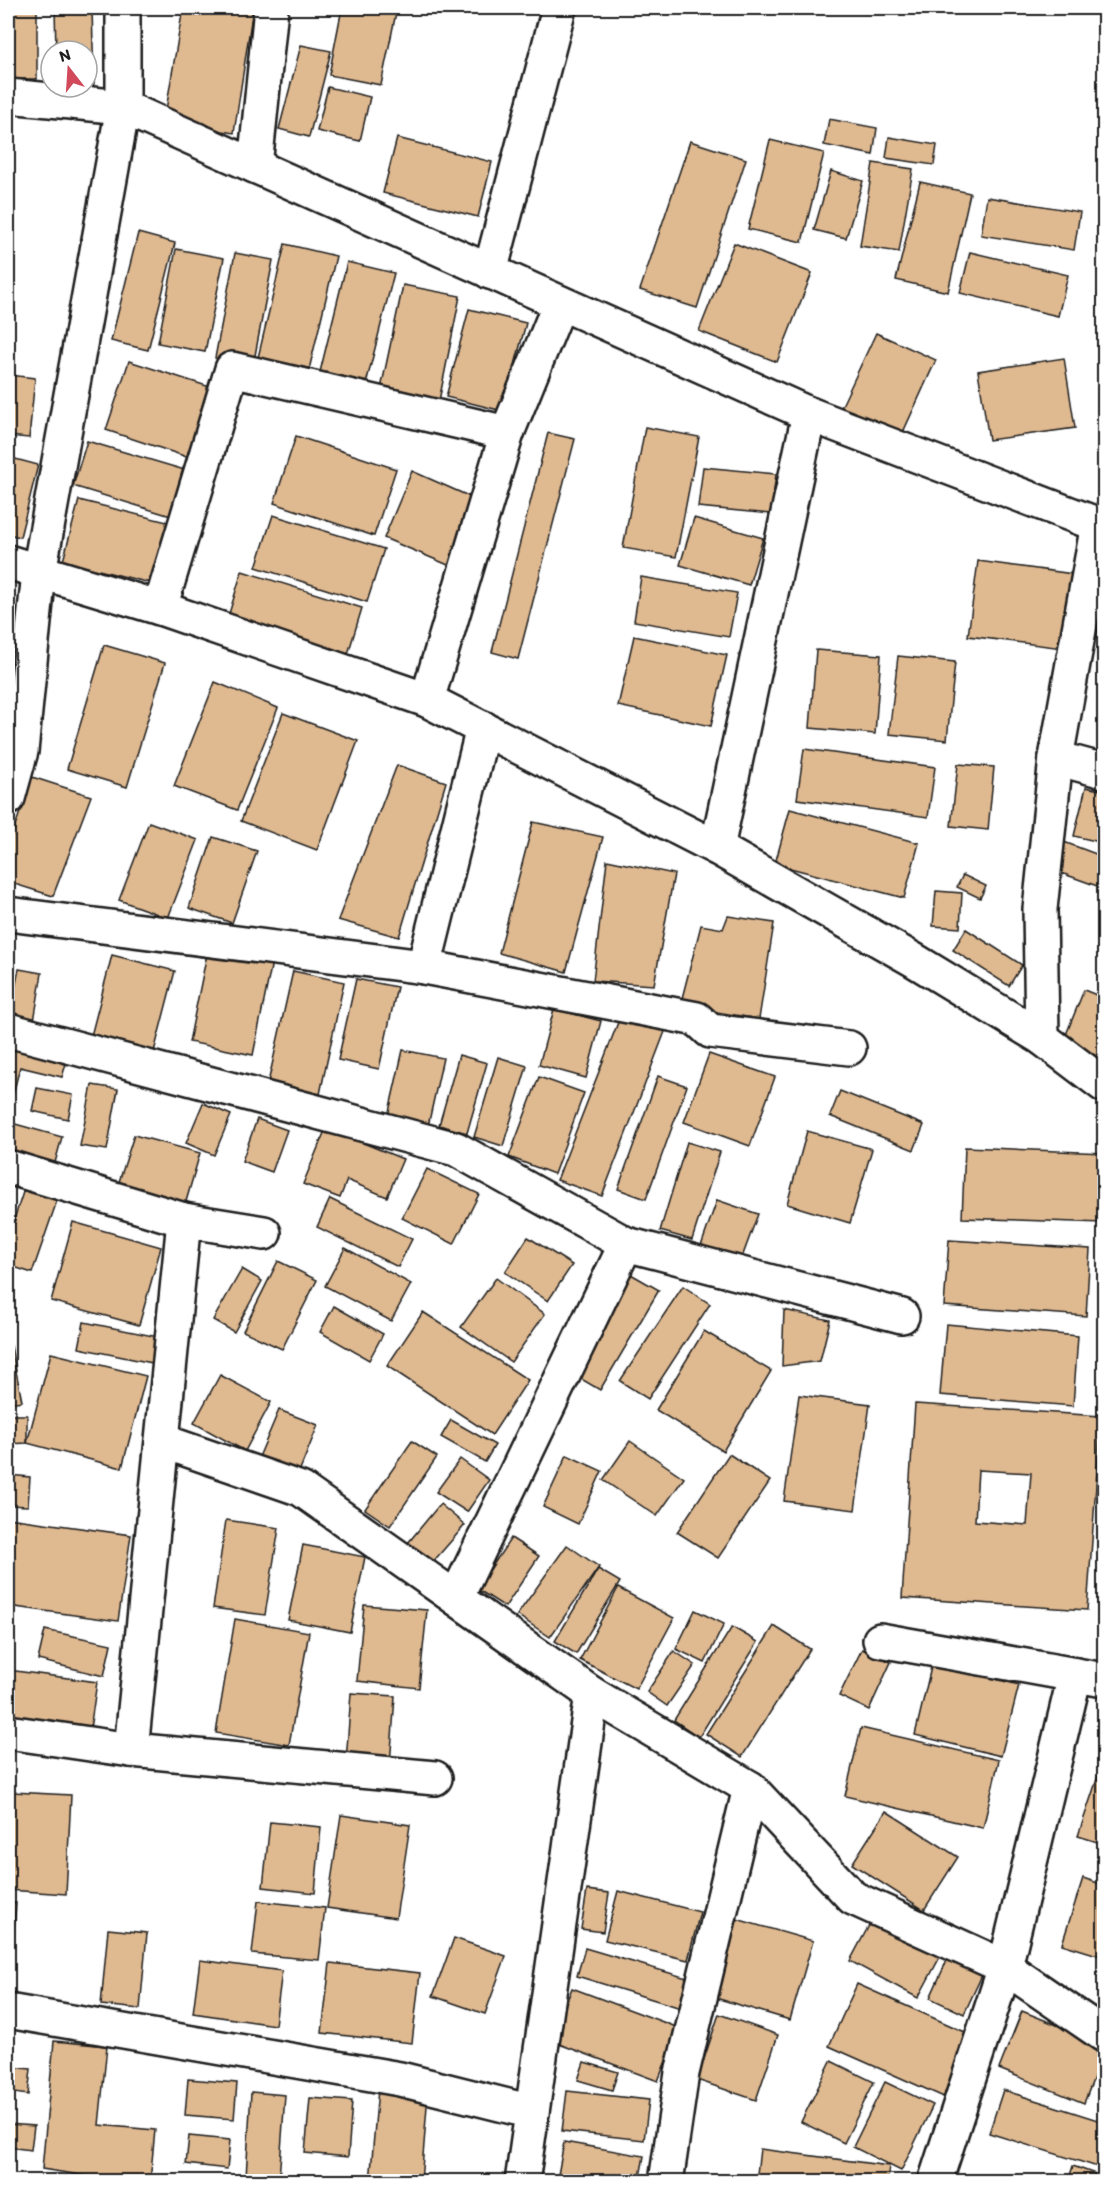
<svg xmlns="http://www.w3.org/2000/svg" width="1112" height="2189" font-family="Itim,sans-serif">
  <style>
    .building { fill: #dfb990; stroke: #1c1c1c; stroke-width: 1.5; fill-rule: evenodd }
    .lines { fill: none; stroke-linecap: round; stroke-linejoin: round }
    .minor-casing { stroke: #1c1c1c; stroke-width: 38 }
    .minor { stroke: #fff; stroke-width: 33 }
  </style>
  <rect width="100%" height="100%" fill="#fff"/>
  <filter id="ink" filterUnits="userSpaceOnUse"><feTurbulence type="fractalNoise" baseFrequency=".0167" numOctaves="2"/><feDisplacementMap in="SourceGraphic" scale="12" xChannelSelector="R" yChannelSelector="G"/><feConvolveMatrix kernelMatrix="1 2 1 2 8 2 1 2 1" color-interpolation-filters="sRGB"/></filter>
  <g filter="url(#ink)">
    <g class="building">
      <rect x="8" y="8" width="29" height="71"/>
      <polygon points="55,8 92,8 94,84 87,84 87,51 56,51"/>
      <polygon points="183,8 253,8 234,133 164,122"/>
      <polygon points="342,8 397,8 381,85 329,75"/>
      <polygon points="301,45 331,51 309,137 279,129"/>
      <polygon points="328,87 370,97 360,141 317,131"/>
      <polygon points="829,119 877,128 873,155 824,145"/>
      <polygon points="889,137 937,145 934,165 886,158"/>
      <polygon points="397,138 492,162 478,217 383,193"/>
      <polygon points="770,140 824,153 802,242 748,229"/>
      <polygon points="690,141 746,159 697,308 640,290"/>
      <polygon points="873,163 913,169 899,252 860,246"/>
      <polygon points="831,171 863,181 846,238 814,230"/>
      <polygon points="920,182 970,193 948,292 896,280"/>
      <polygon points="987,197 1080,212 1074,250 981,235"/>
      <polygon points="138,233 175,243 148,350 111,341"/>
      <polygon points="734,243 812,273 777,362 699,331"/>
      <polygon points="285,244 336,256 308,374 257,362"/>
      <polygon points="176,249 224,258 205,352 158,343"/>
      <polygon points="970,252 1068,275 1058,316 960,293"/>
      <polygon points="235,253 273,260 253,366 215,358"/>
      <polygon points="347,262 394,273 366,384 320,372"/>
      <polygon points="403,285 460,296 439,401 381,389"/>
      <polygon points="469,309 526,323 503,411 446,397"/>
      <polygon points="876,333 936,360 899,441 838,414"/>
      <polygon points="1064,358 1075,428 989,440 978,371"/>
      <polygon points="129,361 216,389 193,459 106,430"/>
      <polygon points="8,375 35,378 29,438 8,436"/>
      <polygon points="645,427 699,437 676,557 623,548"/>
      <polygon points="548,433 575,439 518,659 492,652"/>
      <polygon points="296,436 396,469 374,536 274,503"/>
      <polygon points="87,441 188,471 174,517 73,486"/>
      <polygon points="8,457 38,465 20,537 8,534"/>
      <polygon points="703,467 776,474 771,514 698,507"/>
      <polygon points="412,471 482,502 453,567 384,538"/>
      <polygon points="79,500 171,523 154,584 63,561"/>
      <polygon points="273,515 384,549 367,602 256,567"/>
      <polygon points="694,518 763,538 749,585 680,565"/>
      <polygon points="978,561 1073,574 1063,648 968,636"/>
      <polygon points="242,571 362,608 348,654 228,617"/>
      <polygon points="641,577 737,593 729,637 634,621"/>
      <polygon points="634,636 727,655 711,726 618,706"/>
      <polygon points="104,645 165,663 127,787 67,769"/>
      <polygon points="816,650 881,655 875,734 810,728"/>
      <polygon points="898,656 955,662 947,740 889,734"/>
      <polygon points="215,682 278,708 237,810 174,786"/>
      <polygon points="283,713 358,741 317,850 241,821"/>
      <polygon points="804,749 935,767 928,817 797,799"/>
      <polygon points="958,764 994,767 988,830 951,826"/>
      <polygon points="397,765 446,782 399,937 338,920"/>
      <polygon points="32,777 91,796 53,896 8,882 8,847"/>
      <polygon points="1086,787 1104,791 1104,843 1074,836"/>
      <polygon points="790,809 919,843 904,898 775,864"/>
      <polygon points="149,822 198,840 168,918 119,900"/>
      <polygon points="533,822 603,837 566,972 499,953"/>
      <polygon points="213,837 257,851 232,923 189,908"/>
      <polygon points="1064,842 1104,857 1104,875 1100,887 1053,870"/>
      <polygon points="607,860 674,874 654,985 593,981"/>
      <polygon points="963,875 986,886 980,898 957,887"/>
      <polygon points="936,891 962,893 960,928 933,926"/>
      <polygon points="728,916 774,923 759,1019 680,1006 701,925 723,929"/>
      <polygon points="966,929 1022,965 1009,986 953,950"/>
      <polygon points="208,949 272,962 253,1055 189,1042"/>
      <polygon points="112,955 175,971 154,1052 91,1036"/>
      <polygon points="19,969 42,973 34,1021 9,1017"/>
      <polygon points="293,971 344,982 320,1094 268,1083"/>
      <polygon points="356,979 397,987 379,1069 338,1060"/>
      <polygon points="1084,990 1104,998 1104,1059 1063,1042"/>
      <polygon points="554,1009 601,1021 586,1078 539,1065"/>
      <polygon points="622,1012 666,1029 602,1196 557,1180"/>
      <polygon points="8,1048 66,1064 62,1077 20,1067 9,1110"/>
      <polygon points="403,1050 443,1058 428,1126 388,1116"/>
      <polygon points="709,1054 775,1077 750,1146 684,1122"/>
      <polygon points="459,1055 487,1063 467,1133 439,1125"/>
      <polygon points="498,1057 527,1066 503,1146 474,1137"/>
      <polygon points="658,1076 687,1086 646,1199 618,1189"/>
      <polygon points="539,1077 584,1093 554,1174 509,1157"/>
      <polygon points="92,1085 118,1089 107,1150 80,1146"/>
      <polygon points="37,1088 73,1095 68,1119 32,1111"/>
      <polygon points="840,1091 924,1125 914,1150 830,1116"/>
      <polygon points="203,1103 231,1115 214,1155 186,1143"/>
      <polygon points="257,1119 287,1130 272,1172 242,1161"/>
      <polygon points="8,1122 62,1137 53,1170 8,1158"/>
      <polygon points="326,1128 403,1159 387,1197 347,1180 340,1198 303,1184"/>
      <polygon points="807,1131 872,1149 850,1223 787,1204"/>
      <polygon points="134,1135 200,1153 185,1205 118,1185"/>
      <polygon points="687,1142 720,1152 692,1240 660,1231"/>
      <polygon points="965,1147 1104,1153 1104,1223 962,1218"/>
      <polygon points="427,1169 479,1194 454,1244 402,1218"/>
      <polygon points="25,1186 58,1198 32,1273 8,1265 8,1238"/>
      <polygon points="330,1199 412,1239 398,1267 317,1227"/>
      <polygon points="717,1200 758,1214 740,1263 700,1249"/>
      <polygon points="73,1222 161,1247 139,1325 51,1301"/>
      <polygon points="528,1237 572,1265 548,1301 505,1272"/>
      <polygon points="949,1240 1090,1249 1086,1316 944,1306"/>
      <polygon points="345,1248 411,1284 391,1321 325,1286"/>
      <polygon points="278,1261 317,1280 282,1349 243,1331"/>
      <polygon points="242,1269 262,1281 234,1332 213,1320"/>
      <polygon points="629,1273 659,1290 600,1390 571,1373"/>
      <polygon points="496,1278 545,1314 511,1362 461,1327"/>
      <polygon points="683,1286 710,1304 648,1399 620,1381"/>
      <polygon points="334,1306 383,1334 369,1360 320,1332"/>
      <polygon points="784,1310 830,1320 820,1361 782,1366"/>
      <polygon points="423,1312 528,1380 492,1435 387,1366"/>
      <polygon points="84,1322 173,1340 167,1366 79,1348"/>
      <polygon points="946,1324 1078,1336 1073,1406 940,1395"/>
      <polygon points="704,1331 771,1371 723,1451 656,1410"/>
      <polygon points="11,1346 22,1401 8,1403 8,1347"/>
      <polygon points="51,1353 146,1376 122,1468 27,1443"/>
      <polygon points="220,1375 271,1402 245,1451 194,1423"/>
      <polygon points="799,1395 870,1404 855,1510 784,1501"/>
      <path d="M915 1404 1101 1416 1087 1610 902 1598ZM978 1470 1031 1473 1027 1525 975 1521Z"/>
      <polygon points="279,1410 318,1425 299,1472 259,1457"/>
      <polygon points="8,1415 27,1415 27,1443 8,1444"/>
      <polygon points="451,1420 495,1445 485,1462 441,1437"/>
      <polygon points="412,1441 437,1457 390,1526 365,1509"/>
      <polygon points="630,1441 684,1478 657,1516 603,1480"/>
      <polygon points="729,1454 770,1481 718,1558 677,1532"/>
      <polygon points="567,1455 602,1471 578,1524 543,1507"/>
      <polygon points="460,1459 489,1480 467,1512 436,1492"/>
      <polygon points="8,1475 30,1477 28,1506 8,1505"/>
      <polygon points="440,1504 465,1525 432,1563 408,1543"/>
      <polygon points="8,1518 131,1535 118,1621 8,1606"/>
      <polygon points="226,1520 279,1528 265,1615 213,1608"/>
      <polygon points="511,1538 539,1556 505,1607 477,1589"/>
      <polygon points="303,1545 365,1557 350,1632 288,1620"/>
      <polygon points="567,1545 599,1567 550,1637 517,1615"/>
      <polygon points="598,1569 620,1582 576,1654 555,1641"/>
      <polygon points="618,1588 674,1618 636,1689 580,1660"/>
      <polygon points="364,1605 427,1610 419,1688 357,1681"/>
      <polygon points="695,1610 724,1624 705,1663 676,1649"/>
      <polygon points="235,1619 309,1632 289,1745 216,1733"/>
      <polygon points="774,1626 810,1649 742,1757 706,1734"/>
      <polygon points="732,1627 758,1642 699,1737 674,1720"/>
      <polygon points="45,1630 111,1644 104,1676 38,1660"/>
      <polygon points="862,1649 891,1662 869,1710 839,1696"/>
      <polygon points="674,1651 695,1665 667,1706 647,1692"/>
      <polygon points="932,1663 1019,1685 1001,1756 915,1735"/>
      <polygon points="8,1670 97,1682 89,1736 8,1724"/>
      <polygon points="351,1693 395,1696 390,1765 346,1762"/>
      <polygon points="861,1728 999,1760 983,1828 845,1796"/>
      <polygon points="1104,1758 1104,1844 1078,1836"/>
      <polygon points="8,1786 11,1786 8,1810"/>
      <polygon points="12,1792 71,1795 66,1894 8,1890"/>
      <polygon points="886,1811 958,1857 924,1910 852,1864"/>
      <polygon points="341,1815 410,1825 396,1918 327,1908"/>
      <polygon points="270,1822 321,1827 315,1893 263,1887"/>
      <polygon points="1083,1878 1104,1885 1104,1957 1062,1944"/>
      <polygon points="587,1890 609,1893 603,1932 581,1929"/>
      <polygon points="618,1891 700,1912 688,1960 605,1940"/>
      <polygon points="258,1901 325,1908 319,1960 252,1954"/>
      <polygon points="8,1902 16,1903 9,1996 8,1996"/>
      <polygon points="733,1918 813,1941 790,2020 709,1996"/>
      <polygon points="873,1918 941,1955 918,1998 850,1961"/>
      <polygon points="108,1929 147,1933 140,2009 101,2005"/>
      <polygon points="454,1938 506,1956 485,2014 433,1996"/>
      <polygon points="585,1948 690,1979 681,2008 577,1976"/>
      <polygon points="948,1958 983,1973 964,2014 930,1998"/>
      <polygon points="200,1960 282,1971 275,2025 193,2013"/>
      <polygon points="330,1963 420,1973 412,2043 322,2033"/>
      <polygon points="857,1984 974,2036 946,2098 829,2046"/>
      <polygon points="572,1988 679,2028 658,2081 551,2041"/>
      <polygon points="1022,2011 1104,2044 1104,2052 1084,2103 999,2069"/>
      <polygon points="719,2014 778,2035 756,2100 697,2080"/>
      <polygon points="54,2041 107,2046 99,2125 155,2130 150,2182 125,2182 42,2169"/>
      <polygon points="831,2061 874,2082 844,2143 801,2122"/>
      <polygon points="584,2062 618,2072 612,2090 578,2080"/>
      <polygon points="8,2067 31,2069 28,2095 8,2092"/>
      <polygon points="188,2079 237,2083 234,2119 185,2115"/>
      <polygon points="885,2082 933,2105 901,2171 853,2147"/>
      <polygon points="378,2089 428,2093 421,2182 370,2182"/>
      <polygon points="1003,2090 1104,2122 1104,2169 989,2133"/>
      <polygon points="567,2091 649,2100 644,2140 562,2131"/>
      <polygon points="251,2092 285,2095 279,2179 246,2177"/>
      <polygon points="310,2098 352,2101 348,2157 305,2153"/>
      <polygon points="8,2124 34,2126 31,2150 8,2147"/>
      <polygon points="189,2136 230,2140 227,2169 186,2164"/>
      <polygon points="564,2142 644,2156 639,2182 600,2182 558,2175"/>
      <polygon points="760,2149 889,2166 887,2182 756,2182"/>
      <polygon points="1073,2166 1104,2177 1104,2182 1068,2182"/>
    </g>
    <g class="lines">
      <defs>
        <g id="minor">
          <polyline points="8,96 123,107 123,8"/>
          <polyline points="255,166 271,8"/>
          <polyline points="490,272 559,8"/>
          <polyline points="8,562 160,608 427,700 717,848 914,960 1042,1038 1104,1085"/>
          <polyline points="160,608 232,369 507,433"/>
          <polyline points="427,700 507,433 560,303"/>
          <polyline points="1056,758 1104,771"/>
          <polyline points="8,798 21,751 39,572 123,107 809,414 1104,527"/>
          <polyline points="717,848 809,414"/>
          <polyline points="8,914 424,967 697,1019 710,1031 849,1048"/>
          <polyline points="424,967 483,728"/>
          <polyline points="8,1030 456,1149 626,1244 902,1316"/>
          <polyline points="1042,1038 1040,909 1056,758 1098,524"/>
          <polyline points="8,1167 184,1220 264,1233"/>
          <polyline points="162,1441 301,1489 592,1694 750,1788 853,1898 1005,1967 1104,2035"/>
          <polyline points="457,1596 626,1244"/>
          <polyline points="880,1640 1104,1680"/>
          <polyline points="8,1732 131,1750 435,1778"/>
          <polyline points="131,1750 184,1220"/>
          <polyline points="8,2011 400,2079 532,2112"/>
          <polyline points="522,2182 592,1694"/>
          <polyline points="666,2182 682,2073 750,1788"/>
          <polyline points="935,2182 1005,1967 1075,1675"/>
        </g>
      </defs>
      <use href="#minor" class="minor-casing"/>
      <use href="#minor" class="minor"/>
    </g>
  </g>
  <rect width="1112" height="2189" fill="none" stroke="#fff" stroke-width="30"/>
  <rect x="15" y="15" width="1082" height="2159" fill="none" stroke="#1c1c1c" stroke-width="2" filter="url(#ink)"/>
  <g transform="translate(69 69) rotate(343)"><circle r="28" fill="#ffffff" stroke="#a4a4a4" stroke-width="1.5"/>
  <path d="M0-4.5L10 22L0 15L-10 22Z" fill="#d1495b"/>
  <text y="-9" font-size="16" font-weight="bold" text-anchor="middle" fill="#1c1c1c">N</text>
  </g>
</svg>
